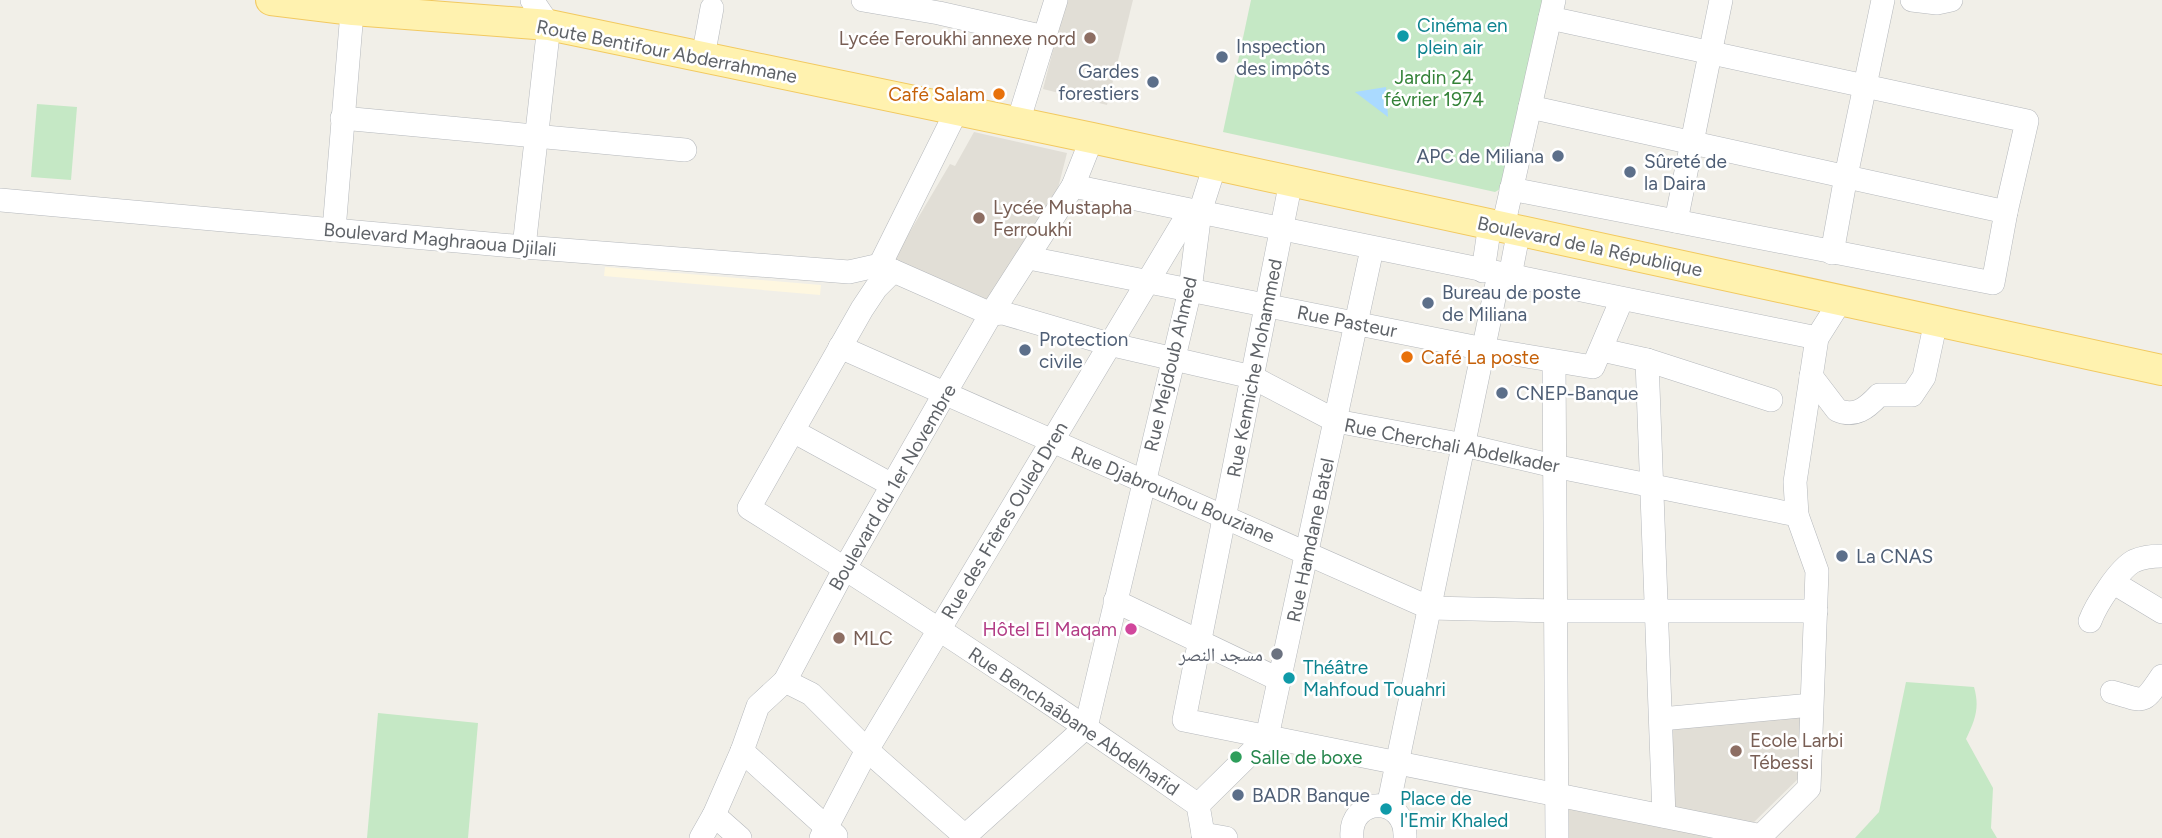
<svg xmlns="http://www.w3.org/2000/svg" width="2162" height="838" font-family="Figtree,'Noto Naskh Arabic',sans-serif">
  <style>
    .commercial { fill: #fef7e0 }
    .education { fill: #e1ded6 }
    .green { fill: #c5e8c5 }
    .water { fill: #aadaff }
    .lines { fill: none; stroke-linecap: round; stroke-linejoin: round }
    .minor-casing { stroke: #b5b8bc; stroke-width: 24 }
    .major-casing { stroke: #f2c960; stroke-width: 32 }
    .minor { stroke: #fff; stroke-width: 23 }
    .major { stroke: #fff2af; stroke-width: 30 }
    .culture-dot { fill: #0f9aa8; stroke: #fff; stroke-width: 2.5 }
    .education-dot { fill: #8d6e63; stroke: #fff; stroke-width: 2.5 }
    .service-dot { fill: #5c6f8a; stroke: #fff; stroke-width: 2.5 }
    .food-dot { fill: #e8710a; stroke: #fff; stroke-width: 2.5 }
    .hotel-dot { fill: #d1479c; stroke: #fff; stroke-width: 2.5 }
    .worship-dot { fill: #6b7280; stroke: #fff; stroke-width: 2.5 }
    .leisure-dot { fill: #2e9e5b; stroke: #fff; stroke-width: 2.5 }
    .labels { text-anchor: middle; stroke-width: 5; stroke-linejoin: round; paint-order: stroke }
    .culture-label { font-size: 19px; fill: #0d838f; stroke: #fff; text-anchor: start }
    .education-label { font-size: 19px; fill: #785e54; stroke: #fff; text-anchor: start }
    .service-label { font-size: 19px; fill: #4e5e75; stroke: #fff; text-anchor: start }
    .street-label { font-size: 19px; fill: #5f6368; stroke: #fff }
    .park-label { font-size: 19px; fill: #348238; stroke: #fff }
    .food-label { font-size: 19px; fill: #c56008; stroke: #fff; text-anchor: end }
    .hotel-label { font-size: 19px; fill: #b23c85; stroke: #fff; text-anchor: end }
    .worship-label { font-size: 19px; fill: #5b616d; stroke: #fff; text-anchor: end }
    .leisure-label { font-size: 19px; fill: #27864d; stroke: #fff; text-anchor: start }
  </style>
  <rect width="100%" height="100%" fill="#f1efe8"/>
  <polygon class="commercial" points="605,267 821,285 820,295 604,276"/>
  <g class="education">
    <polygon points="1066,0 1133,0 1107,105 1043,89"/>
    <polygon points="974,132 1067,153 1057,192 1022,244 988,306 892,262 950,164 955,166"/>
    <polygon points="1802,710 1802,775 1750,826 1671,810 1671,727"/>
    <polygon points="1565,803 1736,838 1564,838"/>
  </g>
  <g class="green">
    <polygon points="1251,0 1549,0 1509,184 1495,192 1223,132"/>
    <polygon points="37,104 77,107 71,180 31,177"/>
    <path d="M1906 682 1974 687C1980 708 1975 720 1966 739L1993 788 1991 828 1997 838H1855L1879 812Z"/>
    <polygon points="378,713 478,723 468,838 367,838"/>
  </g>
  <polygon class="water" points="1386,87 1388,117 1355,92"/>
  <g class="lines">
    <defs>
      <g id="minor">
        <polyline points="863,0 939,13 1045,37"/>
        <polyline points="1912,0 1937,3 1951,0"/>
        <polyline points="703,57 712,8"/>
        <polyline points="1530,107 2006,212"/>
        <polyline points="342,118 685,150"/>
        <polyline points="1018,122 1056,0"/>
        <polyline points="1291,181 1184,720 1762,836"/>
        <polyline points="1073,186 1817,338"/>
        <polyline points="1511,189 1993,283 2006,212 2027,121 1550,18"/>
        <polyline points="0,200 524,247 849,272 880,265"/>
        <polyline points="1676,221 1721,0"/>
        <polyline points="1503,227 1554,0"/>
        <polyline points="334,230 353,0"/>
        <polyline points="524,247 549,25 532,0"/>
        <polyline points="1832,253 1846,176 1883,0"/>
        <polyline points="1029,258 1484,349 1593,367 1622,299"/>
        <polyline points="880,265 991,314 1003,313 1109,344 1252,377 1336,421 1464,445 1554,466 1797,515"/>
        <polyline points="880,265 957,110"/>
        <path d="M893 271 876 288 862 309 749 508C901 603 1051 702 1198 805L1203 834"/>
        <polyline points="1483,271 1490,224"/>
        <polyline points="1510,276 1519,230"/>
        <polyline points="840,347 1430,608 1555,611 1816,611"/>
        <polyline points="1602,350 1647,360 1771,400"/>
        <polyline points="1647,360 1664,816"/>
        <polyline points="1554,362 1557,838"/>
        <path d="M1811 376 1837 410C1855 418 1867 408 1879 395H1912L1924 377 1936 321"/>
        <polyline points="793,431 892,485"/>
        <polyline points="2114,583 2162,612"/>
        <polyline points="1115,601 1280,680"/>
        <path d="M2090 621C2096 605 2119 569 2134 561 2143 557 2152 556 2162 556"/>
        <polyline points="785,681 811,694 867,750 967,838"/>
        <path d="M2112 692C2145 701 2142 706 2162 676"/>
        <polyline points="1661,719 1811,705"/>
        <polyline points="742,751 836,836"/>
        <polyline points="1198,805 1267,737 1372,249"/>
        <polyline points="1388,807 1499,274"/>
        <polyline points="714,815 740,838"/>
        <polyline points="1203,834 1226,838"/>
        <polyline points="701,838 714,815 742,751 758,706 785,681 845,568 945,393 991,314 1073,186 1092,138"/>
        <polyline points="821,838 867,750 1184,221 1200,212"/>
        <polyline points="963,838 1086,727 1190,290 1200,212 1215,165"/>
        <path d="M1352 838C1348 796 1407 794 1405 838"/>
        <polyline points="1759,838 1809,788 1817,571 1797,515 1795,482 1817,338 1841,300"/>
      </g>
      <polyline id="major" points="271,0 353,10 549,25 1092,138 2162,370"/>
    </defs>
    <use href="#minor" class="minor-casing"/>
    <use href="#major" class="major-casing"/>
    <use href="#minor" class="minor"/>
    <use href="#major" class="major"/>
  </g>
  <g class="culture-dot">
    <circle cx="1403" cy="36" r="7"/>
    <circle cx="1289" cy="678" r="7"/>
    <circle cx="1386" cy="809" r="7"/>
  </g>
  <g class="education-dot">
    <circle cx="1090" cy="38" r="7"/>
    <circle cx="979" cy="218" r="7"/>
    <circle cx="839" cy="638" r="7"/>
    <circle cx="1736" cy="751" r="7"/>
  </g>
  <g class="service-dot">
    <circle cx="1222" cy="57" r="7"/>
    <circle cx="1153" cy="82" r="7"/>
    <circle cx="1558" cy="156" r="7"/>
    <circle cx="1630" cy="172" r="7"/>
    <circle cx="1428" cy="303" r="7"/>
    <circle cx="1025" cy="350" r="7"/>
    <circle cx="1502" cy="393" r="7"/>
    <circle cx="1842" cy="556" r="7"/>
    <circle cx="1238" cy="795" r="7"/>
  </g>
  <g class="food-dot">
    <circle cx="999" cy="94" r="7"/>
    <circle cx="1407" cy="357" r="7"/>
  </g>
  <circle class="hotel-dot" cx="1131" cy="629" r="7"/>
  <circle class="worship-dot" cx="1277" cy="654" r="7"/>
  <circle class="leisure-dot" cx="1236" cy="757" r="7"/>
  <g class="labels">
    <g class="culture-label">
      <text x="1417" y="32">Cinéma en<tspan x="1417" dy="22">plein air</tspan></text>
      <text x="1303" y="674">Théâtre<tspan x="1303" dy="22">Mahfoud Touahri</tspan></text>
      <text x="1400" y="805">Place de<tspan x="1400" dy="22">l'Emir Khaled</tspan></text>
    </g>
    <g class="education-label">
      <text x="1076" y="45" text-anchor="end">Lycée Feroukhi annexe nord</text>
      <text x="993" y="214">Lycée Mustapha<tspan x="993" dy="22">Ferroukhi</tspan></text>
      <text x="853" y="645">MLC</text>
      <text x="1750" y="747">Ecole Larbi<tspan x="1750" dy="22">Tébessi</tspan></text>
    </g>
    <g class="service-label">
      <text x="1236" y="53">Inspection<tspan x="1236" dy="22">des impôts</tspan></text>
      <text x="1139" y="78" text-anchor="end">Gardes<tspan x="1139" dy="22">forestiers</tspan></text>
      <text x="1544" y="163" text-anchor="end">APC de Miliana</text>
      <text x="1644" y="168">Sûreté de<tspan x="1644" dy="22">la Daira</tspan></text>
      <text x="1442" y="299">Bureau de poste<tspan x="1442" dy="22">de Miliana</tspan></text>
      <text x="1039" y="346">Protection<tspan x="1039" dy="22">civile</tspan></text>
      <text x="1516" y="400">CNEP-Banque</text>
      <text x="1856" y="563">La CNAS</text>
      <text x="1252" y="802">BADR Banque</text>
    </g>
    <g class="street-label">
      <text transform="translate(667 51) rotate(11)" y="7">Route Bentifour Abderrahmane</text>
      <text transform="translate(440 239) rotate(5)" y="7">Boulevard Maghraoua Djilali</text>
      <text transform="translate(1590 246) rotate(12)" y="7">Boulevard de la République</text>
      <text transform="translate(1347 321) rotate(11)" y="7">Rue Pasteur</text>
      <text transform="translate(1170 364) rotate(-77)" y="7">Rue Mejdoub Ahmed</text>
      <text transform="translate(1254 368) rotate(-79)" y="7">Rue Kenniche Mohammed</text>
      <text transform="translate(1452 445) rotate(11)" y="7">Rue Cherchali Abdelkader</text>
      <text transform="translate(892 487) rotate(-60)" y="7">Boulevard du 1er Novembre</text>
      <text transform="translate(1173 494) rotate(23)" y="7">Rue Djabrouhou Bouziane</text>
      <text transform="translate(1004 520) rotate(-59)" y="7">Rue des Frères Ouled Dren</text>
      <text transform="translate(1310 540) rotate(-78)" y="7">Rue Hamdane Batel</text>
      <text transform="translate(1074 721) rotate(34)" y="7">Rue Benchaâbane Abdelhafid</text>
    </g>
    <g class="park-label">
      <text x="1434" y="84">Jardin 24<tspan x="1434" dy="22">février 1974</tspan></text>
    </g>
    <g class="food-label">
      <text x="985" y="101">Café Salam</text>
      <text x="1421" y="364" text-anchor="start">Café La poste</text>
    </g>
    <g class="hotel-label">
      <text x="1117" y="636">Hôtel El Maqam</text>
    </g>
    <g class="worship-label">
      <text x="1263" y="661">مسجد النصر</text>
    </g>
    <g class="leisure-label">
      <text x="1250" y="764">Salle de boxe</text>
    </g>
  </g>
</svg>
